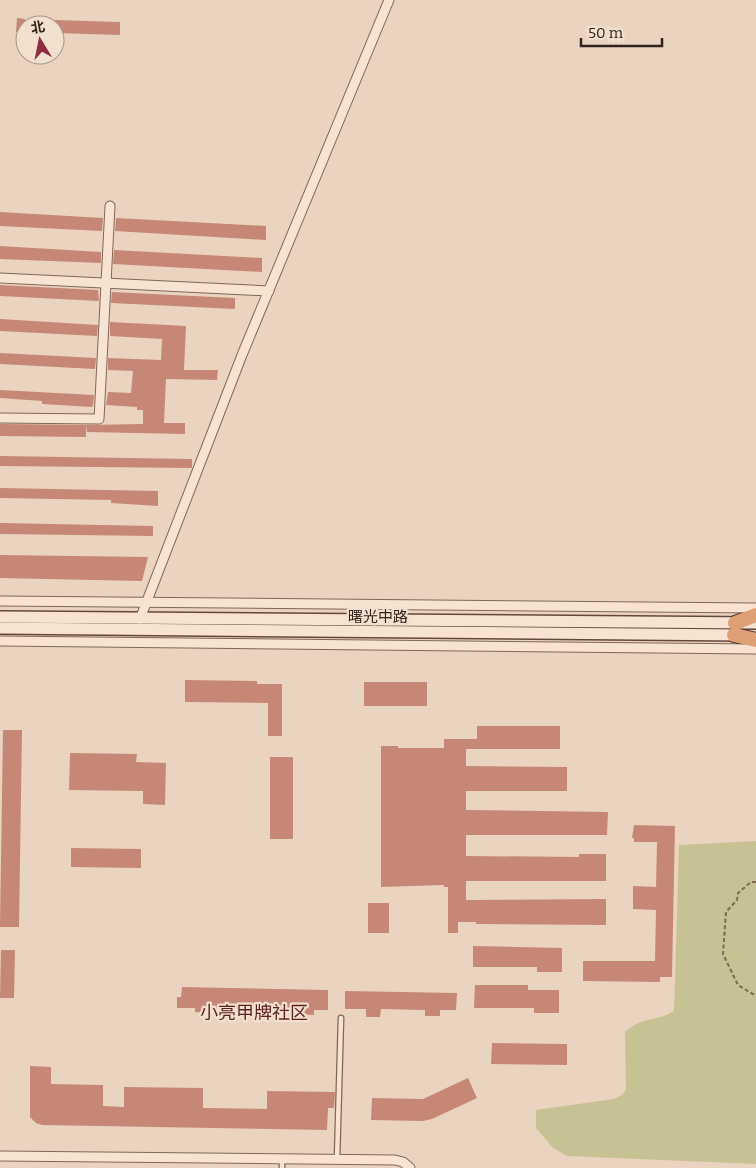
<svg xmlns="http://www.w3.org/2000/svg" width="756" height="1168" font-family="Bitter,'Noto Sans SC',serif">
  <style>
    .green { fill: #c7c294 }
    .building { fill: #c68777 }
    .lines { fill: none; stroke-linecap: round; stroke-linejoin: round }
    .service-casing { stroke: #816659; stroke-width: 7 }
    .minor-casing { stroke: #816659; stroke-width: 11 }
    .secondary-casing { stroke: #63473c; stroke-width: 14 }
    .trunk-casing { stroke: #4f362d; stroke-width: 16 }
    .path { stroke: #816659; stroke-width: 2; stroke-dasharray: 4 2.5; stroke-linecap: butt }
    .service { stroke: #f6e3d1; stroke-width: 4.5 }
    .minor { stroke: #f6e3d1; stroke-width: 9 }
    .secondary { stroke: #f6e3d1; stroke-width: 11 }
    .trunk { stroke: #e0a076; stroke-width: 14 }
    .labels { text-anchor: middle; stroke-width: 4.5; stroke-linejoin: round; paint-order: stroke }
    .street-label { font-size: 15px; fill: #32221c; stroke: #f2e0ce }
    .quarter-label { font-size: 18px; fill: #5c1f1f; stroke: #f2e0ce }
  </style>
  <rect width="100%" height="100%" fill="#ead4bf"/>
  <path class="green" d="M756 841V1164L567 1156 553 1148 536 1128V1110L614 1099 622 1095 626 1090 625 1032C642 1016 657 1022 674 1011L679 845Z"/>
  <g class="building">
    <polygon points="17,18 25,19 25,32 16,32"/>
    <polygon points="55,20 120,22 120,35 55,33"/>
    <polygon points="0,212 103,218 102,231 0,226"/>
    <polygon points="116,218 266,226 266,240 115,231"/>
    <polygon points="0,246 101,252 101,263 0,259"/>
    <polygon points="114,250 262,258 262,272 113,264"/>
    <polygon points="0,285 98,290 99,301 0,296"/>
    <polygon points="112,292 235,298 235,309 111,303"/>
    <polygon points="0,319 98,325 97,336 0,331"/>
    <polygon points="110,322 186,326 184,370 218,370 217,380 166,379 164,423 185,423 185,434 87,432 86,425 143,424 143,410 137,410 137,407 106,405 108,392 131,393 133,371 108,370 108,358 161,360 162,339 110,336"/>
    <polygon points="0,353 96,358 95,369 0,364"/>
    <polygon points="0,390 94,395 93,405 92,407 42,404 42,401 0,398"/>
    <polygon points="0,424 86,425 86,437 0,436"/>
    <polygon points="0,456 192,459 192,468 0,466"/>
    <polygon points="0,488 158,491 158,506 111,503 111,500 0,498"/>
    <polygon points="0,523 153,526 153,536 0,534"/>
    <polygon points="0,555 148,557 142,581 0,578"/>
    <polygon points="185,680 257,681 257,684 282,684 282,736 268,736 268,703 185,702"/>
    <rect x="364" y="682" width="63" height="24"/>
    <polygon points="477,726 560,726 560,749 466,749 466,766 567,767 567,791 466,791 466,810 608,812 607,835 466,835 466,856 579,857 579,854 606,854 606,881 466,881 466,900 606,899 606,925 476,924 476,922 458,922 458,933 448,933 448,887 444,887 444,885 381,887 381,746 398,746 398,748 444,748 444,739 477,739"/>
    <polygon points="3,730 22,730 19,927 0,927"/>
    <polygon points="70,753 137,754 136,762 166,763 165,805 143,804 143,791 69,790"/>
    <rect x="270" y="757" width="23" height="82"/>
    <polygon points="634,825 675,826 672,977 660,977 660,982 583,981 583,961 655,961 656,910 633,909 633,886 656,887 657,842 634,842 634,838 632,838"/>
    <polygon points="71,848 141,849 141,868 71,867"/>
    <rect x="368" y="903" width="21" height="30"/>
    <polygon points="473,946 562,948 562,972 537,972 537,967 473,967"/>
    <polygon points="1,950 15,950 14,998 0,998"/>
    <polygon points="475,985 528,985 528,990 559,990 559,1013 534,1013 534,1008 474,1008"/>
    <polygon points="182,987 328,990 328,1010 314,1010 314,1015 299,1014 299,1010 259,1009 259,1014 245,1014 245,1009 209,1008 209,1013 195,1012 195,1008 177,1008 177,997 181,997"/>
    <polygon points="345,991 457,993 456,1010 440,1010 440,1016 425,1016 425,1010 381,1009 380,1017 366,1017 366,1009 345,1009"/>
    <polygon points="492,1043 567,1044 567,1065 491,1064"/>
    <polygon points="30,1066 51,1067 51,1084 103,1085 103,1106 124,1107 124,1087 203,1088 203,1108 267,1109 267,1091 335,1092 334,1108 328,1108 327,1130 42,1125 36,1123 30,1117"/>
    <polygon points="468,1078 477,1098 432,1119 423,1121 371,1120 372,1098 423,1099"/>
  </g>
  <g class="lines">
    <defs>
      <g id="service">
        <polyline points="337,1159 341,1018"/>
        <polyline points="282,1168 282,1158"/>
      </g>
      <g id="minor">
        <polyline points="0,278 269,291"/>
        <polyline points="0,418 99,419 110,206"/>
        <polyline points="0,601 756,608"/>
        <polyline points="140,619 242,355 389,0"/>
        <polyline points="0,641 756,649"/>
        <polyline points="0,1156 395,1160 403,1162 410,1168"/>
      </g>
      <g id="secondary">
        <polyline points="0,617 756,623"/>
        <polyline points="0,628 741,635"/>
      </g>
      <g id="trunk">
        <polyline points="735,623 756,615"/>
        <polyline points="734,635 756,640"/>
      </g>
    </defs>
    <use href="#service" class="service-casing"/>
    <use href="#minor" class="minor-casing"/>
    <use href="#secondary" class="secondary-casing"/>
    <use href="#trunk" class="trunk-casing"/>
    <polyline class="path" points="756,882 751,882 738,893 737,900 726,912 723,954 738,985 756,996"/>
    <use href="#service" class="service"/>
    <use href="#minor" class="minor"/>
    <use href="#secondary" class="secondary"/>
    <use href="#trunk" class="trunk"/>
  </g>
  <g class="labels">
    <g class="street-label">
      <text x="378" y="622">曙光中路</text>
    </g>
    <g class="quarter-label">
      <text x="254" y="1019">小亮甲牌社区</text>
    </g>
  </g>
  <g transform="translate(40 40) rotate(350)"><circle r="24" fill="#f2e0ce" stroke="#a59487"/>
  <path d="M0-4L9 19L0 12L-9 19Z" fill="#8c2d42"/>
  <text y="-8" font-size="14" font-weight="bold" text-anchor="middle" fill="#32221c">北</text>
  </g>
  <path d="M581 38v8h81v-8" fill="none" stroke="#32221c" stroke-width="2.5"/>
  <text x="588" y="38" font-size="15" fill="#32221c" stroke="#f2e0ce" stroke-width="4" paint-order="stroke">50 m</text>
</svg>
